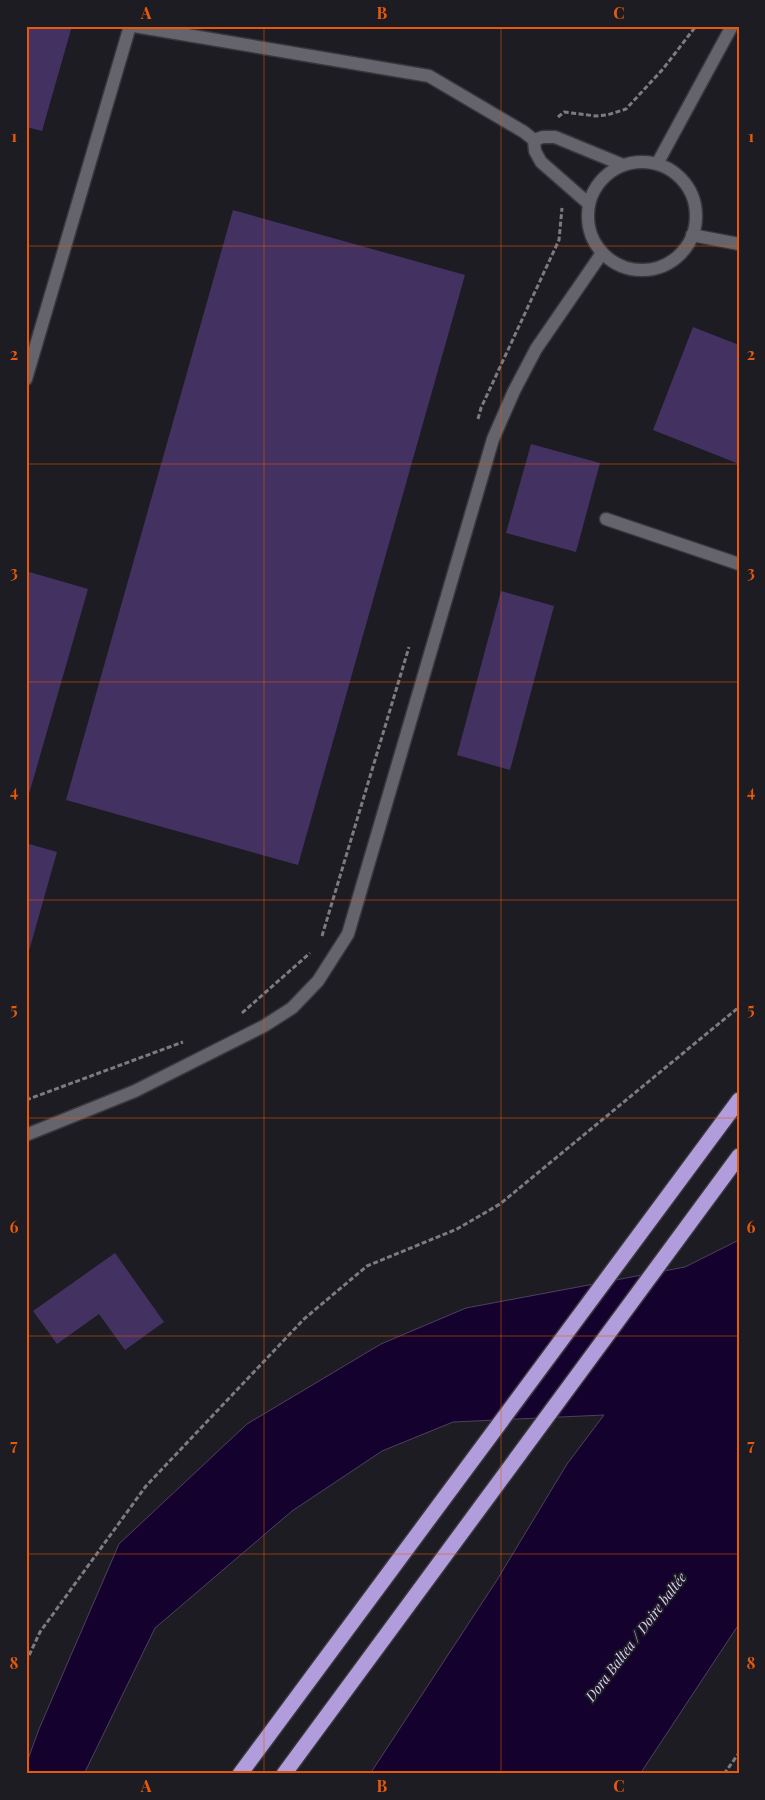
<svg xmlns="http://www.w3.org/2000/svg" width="765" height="1800" font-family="'Playfair Display',serif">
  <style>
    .water { fill: #15012d; stroke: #4e4060 }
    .building { fill: #433162 }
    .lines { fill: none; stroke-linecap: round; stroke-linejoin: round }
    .minor-casing { stroke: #39373c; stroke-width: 15 }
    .highway-casing { stroke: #39373c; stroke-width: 18 }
    .path { stroke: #7c7b80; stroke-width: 3; stroke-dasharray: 5 2.5; stroke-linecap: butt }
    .minor { stroke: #65636b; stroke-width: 12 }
    .highway { stroke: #b19ddb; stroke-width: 15 }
    .grid { fill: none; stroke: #e8590c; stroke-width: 1; stroke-opacity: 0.55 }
    .labels { text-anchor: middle; stroke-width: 4; stroke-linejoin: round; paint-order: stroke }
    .water-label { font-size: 14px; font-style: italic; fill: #dbccfd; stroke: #1d1c22 }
    .neatline { fill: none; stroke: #e8590c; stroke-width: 2 }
    .grid-label { font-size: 16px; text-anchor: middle; font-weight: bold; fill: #e8590c }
  </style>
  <rect width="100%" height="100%" fill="#1d1c22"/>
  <polygon class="water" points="739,1240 739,1624 640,1774 370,1774 497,1580 567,1464 604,1415 453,1422 382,1451 292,1511 155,1628 84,1774 26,1774 26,1765 39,1729 119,1544 247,1424 381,1344 466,1308 685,1267"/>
  <g class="building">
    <polygon points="26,26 72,26 42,131 26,127"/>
    <polygon points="233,210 465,275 298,865 66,800"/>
    <polygon points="693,327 739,345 739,464 653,430"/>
    <polygon points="531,444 600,463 576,552 506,533"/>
    <polygon points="26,571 88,589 27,801 26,801"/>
    <polygon points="501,591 554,606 510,770 457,755"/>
    <polygon points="26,843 57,852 27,958 26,958"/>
    <polygon points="115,1253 164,1322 125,1350 99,1314 57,1344 33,1311"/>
  </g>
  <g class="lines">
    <defs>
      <g id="minor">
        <polyline points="134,26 429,76 524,132 534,140 535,151 541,162 589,204"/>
        <polyline points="534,140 543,137 555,137 623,165"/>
        <circle cx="642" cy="216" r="54"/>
        <polyline points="657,164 732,26"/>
        <polyline points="692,235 739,244"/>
        <polyline points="26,379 130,26"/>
        <polyline points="606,519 739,564"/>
        <polyline points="26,1135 135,1091 264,1026 292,1008 318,981 348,934 493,439 514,391 536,349 602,253"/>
      </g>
      <g id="highway">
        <polyline points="240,1774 739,1100"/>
        <polyline points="284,1774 739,1156"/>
      </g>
    </defs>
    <use href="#minor" class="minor-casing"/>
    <use href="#highway" class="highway-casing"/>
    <g class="path">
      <polyline points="558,117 564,112 596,116 607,115 626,109 663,69 696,26"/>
      <polyline points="478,419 481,408 559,240 562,208"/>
      <polyline points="322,936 409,647"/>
      <polyline points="242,1013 310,953"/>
      <polyline points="26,1100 183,1042"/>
      <polyline points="26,1662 40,1632 146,1486 304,1319 367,1266 457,1229 500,1204 739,1007"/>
      <polyline points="724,1774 739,1753"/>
    </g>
    <use href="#minor" class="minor"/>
    <use href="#highway" class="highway"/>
  </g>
  <path class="grid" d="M264 26V1774M501 26V1774M26 246H739M26 464H739M26 682H739M26 900H739M26 1118H739M26 1336H739M26 1554H739"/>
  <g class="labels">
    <g class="water-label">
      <text transform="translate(636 1637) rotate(-53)" y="5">Dora Baltea / Doire baltée</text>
    </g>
  </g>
  <rect width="765" height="1800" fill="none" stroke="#1d1c22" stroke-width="55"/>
  <rect x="28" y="28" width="710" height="1744" class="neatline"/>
  <g class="grid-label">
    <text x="146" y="19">A</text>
    <text x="382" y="19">B</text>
    <text x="619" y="19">C</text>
    <text x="14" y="142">1</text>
    <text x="751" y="142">1</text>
    <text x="14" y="360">2</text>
    <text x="751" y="360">2</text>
    <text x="14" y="578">3</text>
    <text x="751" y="578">3</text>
    <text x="14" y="797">4</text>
    <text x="751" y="797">4</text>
    <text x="14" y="1015">5</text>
    <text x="751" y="1015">5</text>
    <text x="14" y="1233">6</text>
    <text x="751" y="1233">6</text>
    <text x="14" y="1451">7</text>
    <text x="751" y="1451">7</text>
    <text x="14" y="1669">8</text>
    <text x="751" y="1669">8</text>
    <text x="146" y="1792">A</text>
    <text x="382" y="1792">B</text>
    <text x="619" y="1792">C</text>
  </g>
</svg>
